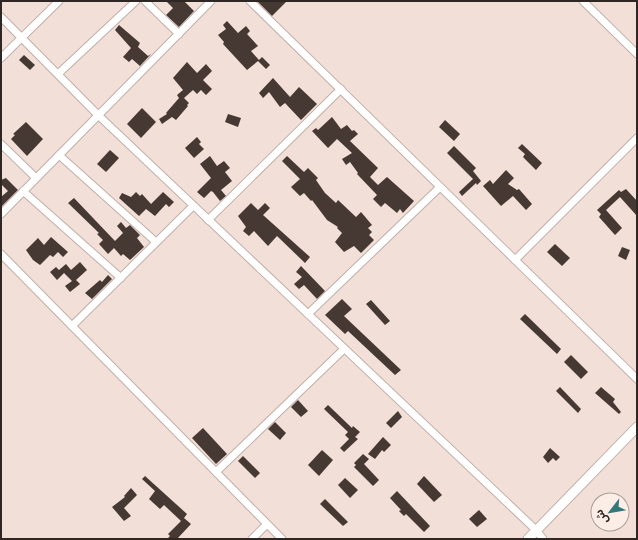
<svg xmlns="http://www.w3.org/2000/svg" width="638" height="540" font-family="Montserrat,'Noto Sans Arabic',sans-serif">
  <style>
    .building { fill: #463832 }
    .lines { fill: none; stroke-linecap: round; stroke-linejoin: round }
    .minor-casing { stroke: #c1b0a8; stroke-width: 9 }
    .tertiary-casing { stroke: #c1b0a8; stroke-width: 11 }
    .minor { stroke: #fff; stroke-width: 7 }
    .tertiary { stroke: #fff; stroke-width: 9 }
  </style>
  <rect width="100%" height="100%" fill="#f2dfd7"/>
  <g class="building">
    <polygon points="166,1 184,1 194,11 179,27 166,15 173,8"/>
    <polygon points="257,1 287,1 272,16"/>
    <polygon points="227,21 238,33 246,26 250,31 247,34 258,46 251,51 259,60 262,57 270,65 266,69 258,61 247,70 223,44 224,42 218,35 226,29 223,25"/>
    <polygon points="119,25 140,43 138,47 148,56 151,54 140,66 132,59 129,62 123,57 131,48 115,30"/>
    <polygon points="24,55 35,65 30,70 19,60"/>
    <polygon points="187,62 197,73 206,64 212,71 203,80 212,89 206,95 201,90 197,94 193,90 184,98 189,103 187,105 188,106 176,120 172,117 162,124 159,119 167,114 166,113 179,98 177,95 183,90 173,78"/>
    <polygon points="273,78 290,97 299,87 317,104 301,120 285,103 280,107 269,92 263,98 259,93"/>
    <polygon points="142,108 156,122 141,138 127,124"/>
    <polygon points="228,114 241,118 238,127 225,122"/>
    <polygon points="332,117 341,129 347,125 352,131 354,130 358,134 350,141 378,168 370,177 378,185 387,177 414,201 403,213 400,209 397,213 385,203 381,207 373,199 377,195 357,174 358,173 350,162 346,165 342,159 352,153 337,139 328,148 312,131 316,128 318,130"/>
    <polygon points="445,120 460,134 454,141 439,127"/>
    <polygon points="26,122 43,139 27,156 11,139 15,135 13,134"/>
    <polygon points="197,137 201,142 199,144 204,149 194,158 185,148"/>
    <polygon points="522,144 542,163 536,170 523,157 525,154 518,148"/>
    <polygon points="454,146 476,168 473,171 481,181 477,185 476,183 462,196 459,192 473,179 447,153"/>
    <polygon points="110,150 119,158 106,172 97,164"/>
    <polygon points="210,156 217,166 224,161 230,168 225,172 232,181 221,190 226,196 220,201 213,192 211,191 204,198 197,192 211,178 200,164"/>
    <polygon points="287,156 304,172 308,168 318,178 316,180 325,193 336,203 338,200 356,217 361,212 372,225 368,228 372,232 369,235 374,240 361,253 354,246 344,252 335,242 342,233 337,228 338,227 327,220 312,200 311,201 304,193 300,196 291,187 300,179 282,161"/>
    <polygon points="506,170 514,178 508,184 517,190 519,189 532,204 526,210 513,196 501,206 483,186 490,180 493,184"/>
    <polygon points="6,178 18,190 1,207 1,197 8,191 1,184 1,180"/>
    <polygon points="626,189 637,201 637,216 620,197 606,210 622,228 615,235 599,217 601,214 597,210 619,190 621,192"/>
    <polygon points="136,192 140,196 142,194 151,204 163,192 174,202 169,207 166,204 155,216 146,209 139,216 119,198 122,193 131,197"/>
    <polygon points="74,198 115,241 123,233 117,226 121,222 126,228 130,225 140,235 137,238 144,247 130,260 123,254 121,256 114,248 108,254 99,244 103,240 97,234 99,233 68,203"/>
    <polygon points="251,203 258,210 265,203 270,208 263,215 310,257 305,263 277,236 268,246 254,231 249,236 243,231 246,227 238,216"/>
    <polygon points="51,237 68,252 63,257 58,252 53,257 50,255 40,265 33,260 26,250 38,238 44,245"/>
    <polygon points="555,244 570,258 562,266 547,252"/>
    <polygon points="622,247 630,250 626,260 618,256"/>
    <polygon points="80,262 87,270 76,280 80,284 70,292 65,286 72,281 64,273 57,280 50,272 56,267 59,270 66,264 71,270"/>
    <polygon points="301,266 325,291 317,299 304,285 299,289 294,284 302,277 296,272"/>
    <polygon points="108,275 112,279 92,299 85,293 100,280 102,282"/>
    <polygon points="342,299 352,309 344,316 401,370 395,375 348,331 345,334 325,315"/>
    <polygon points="371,300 390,321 385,325 366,304"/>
    <polygon points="525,314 561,349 557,354 520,319"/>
    <polygon points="571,355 588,372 581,379 564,362"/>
    <polygon points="560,387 581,409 578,413 556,391"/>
    <polygon points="601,387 615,399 613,402 621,412 619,414 595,393"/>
    <polygon points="298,400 308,411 301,417 291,407"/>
    <polygon points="328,405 352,428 353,426 360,432 355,437 358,439 344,452 340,448 349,439 345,435 348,432 324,409"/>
    <polygon points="398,411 402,417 391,428 386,423"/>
    <polygon points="275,422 286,433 280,440 268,429"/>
    <polygon points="203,428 227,454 216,464 192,438"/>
    <polygon points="383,437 391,445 384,452 382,450 375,459 368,454"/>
    <polygon points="550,448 560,457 556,461 553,458 548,463 543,457"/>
    <polygon points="322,450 333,460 319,476 308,465"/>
    <polygon points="363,454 369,459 364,464 379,480 373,486 354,467 356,465 354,463"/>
    <polygon points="243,456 260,473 255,478 238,461"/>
    <polygon points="145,476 187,514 184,518 191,524 177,539 167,539 170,536 168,534 181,521 164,505 160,509 149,499 155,491 142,479"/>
    <polygon points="424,476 442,495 434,502 417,484"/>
    <polygon points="345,478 358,490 350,498 338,485"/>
    <polygon points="131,488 137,495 124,508 131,516 124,521 112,507 125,497 124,496"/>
    <polygon points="397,491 430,526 424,532 406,514 404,516 399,511 401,510 390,498"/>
    <polygon points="325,499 348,522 343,526 320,504"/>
    <polygon points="479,510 487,519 477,527 469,519"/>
  </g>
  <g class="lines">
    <defs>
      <g id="minor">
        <polyline points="145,1 179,34"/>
        <polyline points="250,1 637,379"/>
        <polyline points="583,1 637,54"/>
        <polyline points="1,17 98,115 536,530 543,539"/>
        <polyline points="1,58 59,1"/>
        <polyline points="58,74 136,1"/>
        <polyline points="1,144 36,178"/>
        <polyline points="59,155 156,242"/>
        <polyline points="23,191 121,278"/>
        <polyline points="1,214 211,1"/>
        <polyline points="208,220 341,89"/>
        <polyline points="1,254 282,539"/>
        <polyline points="515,260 637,138"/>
        <polyline points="308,314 440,187"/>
        <polyline points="72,326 193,206"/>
        <polyline points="216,472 344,349"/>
        <polyline points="252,539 267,524"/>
      </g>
      <polyline id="tertiary" points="528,539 637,427"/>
    </defs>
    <use href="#minor" class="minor-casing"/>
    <use href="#tertiary" class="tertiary-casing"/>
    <use href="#minor" class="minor"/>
    <use href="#tertiary" class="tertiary"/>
  </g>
  <rect width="638" height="540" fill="none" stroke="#2e2724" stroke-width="4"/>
  <g transform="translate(610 512) rotate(239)"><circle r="19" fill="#fcede7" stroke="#aa9e99"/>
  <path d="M0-3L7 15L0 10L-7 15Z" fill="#317a79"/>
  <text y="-6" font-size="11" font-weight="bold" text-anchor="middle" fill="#2e2724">ش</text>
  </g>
</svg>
